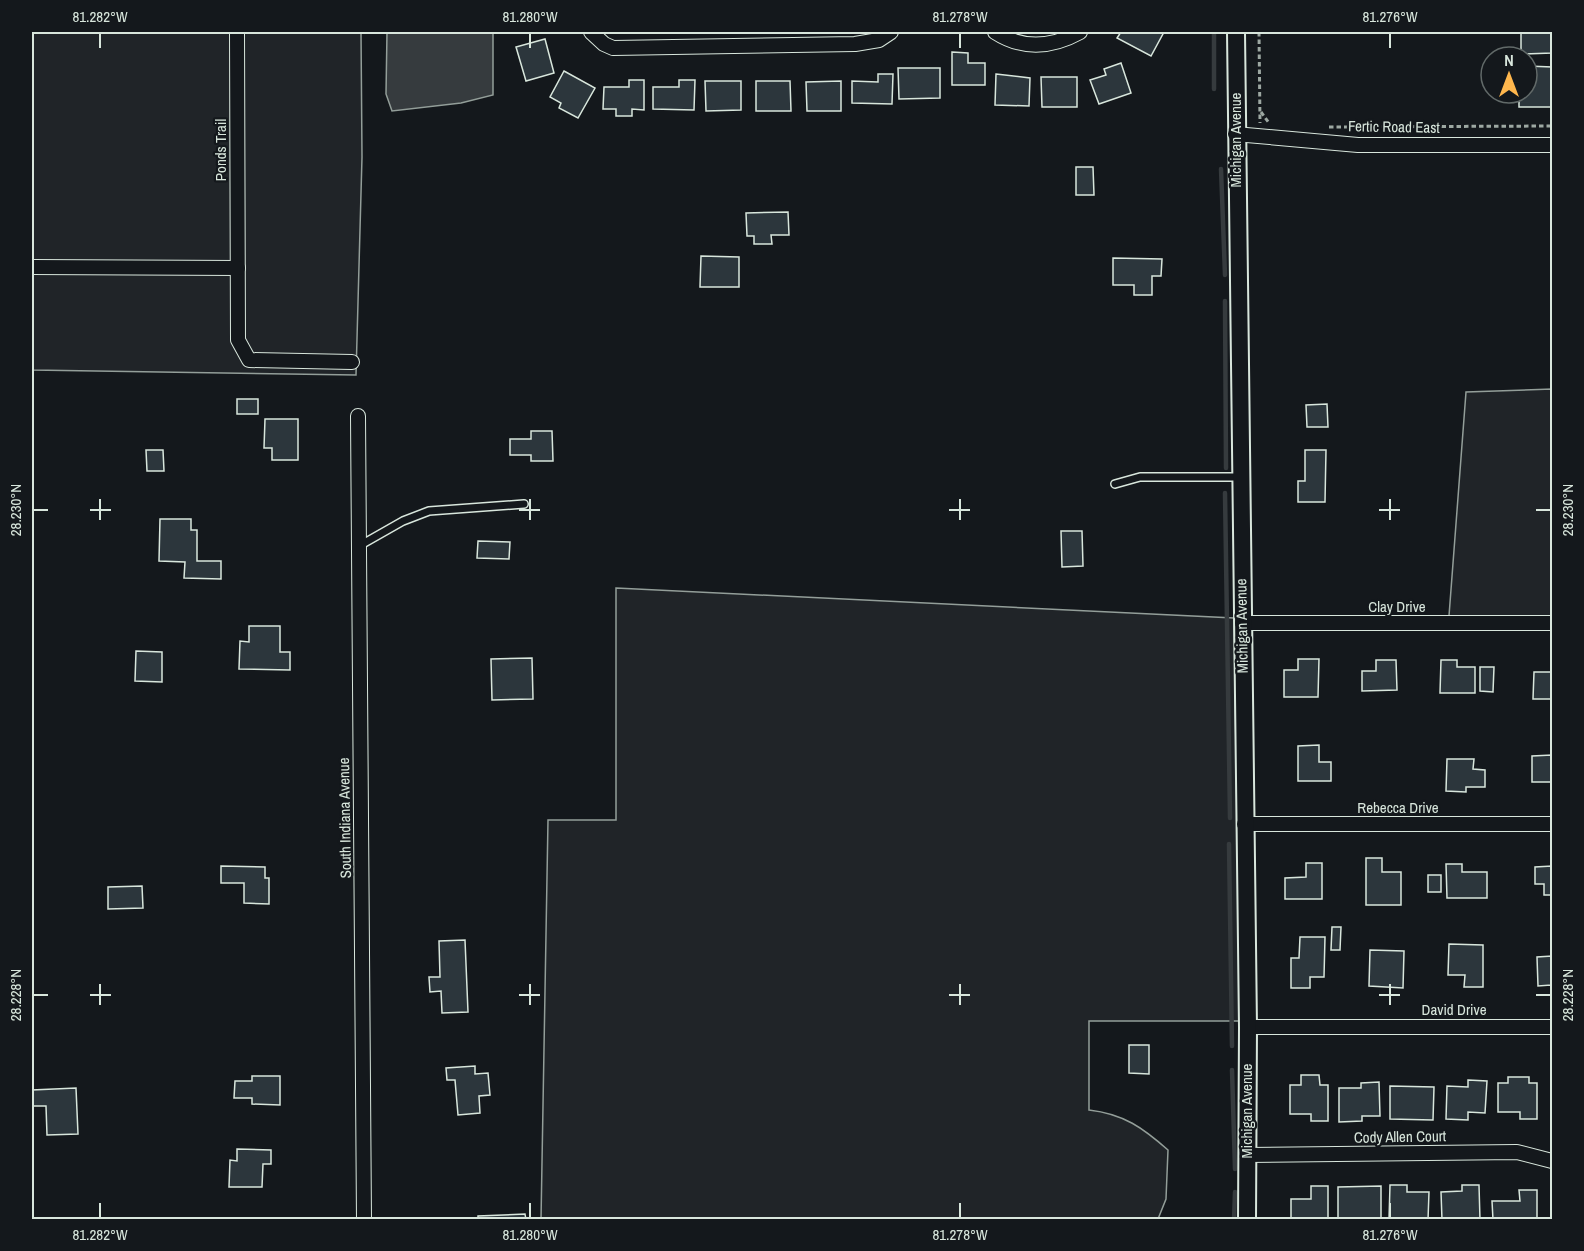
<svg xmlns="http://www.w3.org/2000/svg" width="1584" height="1251" font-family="'Archivo Narrow',sans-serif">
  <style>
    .green { fill: #202428; stroke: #939e99; stroke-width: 1.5 }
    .water { fill: #363b3e; stroke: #939e99; stroke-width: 1.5 }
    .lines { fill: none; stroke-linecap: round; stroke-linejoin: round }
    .stream { stroke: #363b3e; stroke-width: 4.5 }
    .building { fill: #2c363c; stroke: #d8e6dc; stroke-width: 1.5 }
    .service-casing { stroke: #d8e6dc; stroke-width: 10 }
    .minor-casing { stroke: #d8e6dc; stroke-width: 16 }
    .tertiary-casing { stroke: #d8e6dc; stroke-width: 20 }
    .path { stroke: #9da8a2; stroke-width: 3; stroke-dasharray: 4.5 3; stroke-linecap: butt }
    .service { stroke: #14181c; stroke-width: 7 }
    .minor { stroke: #14181c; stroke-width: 14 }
    .tertiary { stroke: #14181c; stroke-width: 16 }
    .ticks { fill: none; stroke: #d8e6dc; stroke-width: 2 }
    .labels { text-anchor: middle; stroke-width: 4.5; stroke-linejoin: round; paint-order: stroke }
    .street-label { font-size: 15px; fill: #d8e6dc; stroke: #14181c }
    .neatline { fill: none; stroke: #d8e6dc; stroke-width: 2 }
    .ticks-label { font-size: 15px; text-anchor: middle; fill: #d8e6dc }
  </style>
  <rect width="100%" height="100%" fill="#14181c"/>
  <g class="green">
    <polygon points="32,32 361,32 362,157 356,375 32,370"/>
    <polygon points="1552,389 1552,616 1449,616 1466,392"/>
    <path d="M616 588 1234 618 1240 1021H1089V1110C1124 1114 1143 1128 1168 1150L1166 1199 1158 1219 541 1220 548 820H616Z"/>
  </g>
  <polygon class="water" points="387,32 493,32 493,95 461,103 392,111 386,94"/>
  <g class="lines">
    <g class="stream">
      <polyline points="1214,89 1214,32"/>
      <polyline points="1221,169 1225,275"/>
      <polyline points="1225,301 1226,468"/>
      <polyline points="1225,493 1230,818"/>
      <polyline points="1229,844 1232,1046"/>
      <polyline points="1232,1070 1235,1169"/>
      <polyline points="1234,1220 1235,1192"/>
    </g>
  </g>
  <g class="building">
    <polygon points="1121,32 1164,32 1151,56 1117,38"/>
    <polygon points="1521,32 1552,32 1552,53 1521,54"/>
    <polygon points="545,39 554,73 526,81 516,47"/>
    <polygon points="952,52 968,53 968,63 985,63 985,85 952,85"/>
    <polygon points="1121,63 1131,93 1099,104 1090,80 1106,75 1104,69"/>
    <polygon points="1527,66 1552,67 1552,107 1519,107 1519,93 1527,93"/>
    <polygon points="898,68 940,68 940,98 899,99"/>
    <polygon points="564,71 595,88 578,118 559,108 561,103 550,97"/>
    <polygon points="878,74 893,74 892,104 852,103 852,81 878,82"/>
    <polygon points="996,74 1030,78 1029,106 995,105"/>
    <polygon points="1041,77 1077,77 1077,107 1042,107"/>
    <polygon points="629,80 644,80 644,110 632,109 632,116 616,116 616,109 603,109 604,87 629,87"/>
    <polygon points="679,80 695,80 694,110 653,109 653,87 679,87"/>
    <polygon points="705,81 741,81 741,110 706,111"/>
    <polygon points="756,81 790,81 791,111 756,111"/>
    <polygon points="841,81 841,111 807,111 806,82"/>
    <polygon points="1076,167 1093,167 1094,195 1076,195"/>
    <polygon points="788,212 789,235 771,235 772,244 754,244 754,236 747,236 746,213"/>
    <polygon points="701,256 739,257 739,287 700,287"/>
    <polygon points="1113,258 1162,259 1161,276 1152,276 1152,295 1134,295 1134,285 1113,285"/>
    <rect x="237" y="399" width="21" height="15"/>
    <polygon points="1327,404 1328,427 1307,427 1306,405"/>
    <polygon points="265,419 298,419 298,460 272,460 272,448 264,448"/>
    <polygon points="531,431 552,431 553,461 531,461 531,455 510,455 510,439 531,439"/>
    <polygon points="146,450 163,450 164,471 147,471"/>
    <polygon points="1305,450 1326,450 1325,502 1298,502 1298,481 1305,481"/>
    <polygon points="160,519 191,519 191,530 197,530 197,561 221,561 221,579 184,578 185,562 159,561"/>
    <polygon points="1061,531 1082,531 1083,566 1062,567"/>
    <polygon points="478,541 510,542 509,559 477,558"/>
    <polygon points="249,626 280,626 280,652 290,652 290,670 239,669 240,641 249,642"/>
    <polygon points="136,651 162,652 162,682 135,681"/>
    <polygon points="532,658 533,699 492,700 491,659"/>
    <polygon points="1298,659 1319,659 1318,697 1284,697 1284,670 1298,670"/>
    <polygon points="1376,660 1396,660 1397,690 1362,691 1362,671 1376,671"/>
    <polygon points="1441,660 1457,660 1457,667 1475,667 1475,693 1440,693"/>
    <polygon points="1551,660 1552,699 1533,699 1534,672 1551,672"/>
    <polygon points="1480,667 1494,667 1493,692 1480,691"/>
    <polygon points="1319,745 1319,762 1331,762 1331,781 1298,781 1298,746"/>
    <polygon points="1552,755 1552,782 1532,782 1532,756"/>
    <polygon points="1447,759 1474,759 1473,769 1485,770 1485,787 1466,787 1466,792 1446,791"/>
    <polygon points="1366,858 1382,858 1382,872 1401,872 1401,905 1366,905"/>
    <polygon points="1306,863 1322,863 1322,899 1285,899 1285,878 1306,877"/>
    <polygon points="1446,864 1462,864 1462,872 1487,872 1487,898 1447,898"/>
    <polygon points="221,866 265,867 265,878 269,878 269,904 244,903 244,883 221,883"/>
    <polygon points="1552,866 1552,895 1544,895 1544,884 1535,884 1535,867"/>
    <rect x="1428" y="875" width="13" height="17"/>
    <polygon points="142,886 143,908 108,909 108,887"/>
    <polygon points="1332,927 1341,927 1340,950 1331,950"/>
    <polygon points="1300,937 1325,937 1324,977 1310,977 1310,988 1291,988 1291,958 1299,958"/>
    <polygon points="465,940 468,1012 442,1013 441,991 430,992 429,977 440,977 439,941"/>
    <polygon points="1449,944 1483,945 1483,987 1464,987 1465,975 1448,975"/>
    <polygon points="1370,950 1404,951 1403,988 1369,986"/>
    <polygon points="1552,956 1552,988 1551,985 1538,986 1537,957"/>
    <polygon points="1129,1045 1149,1045 1149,1074 1129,1073"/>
    <polygon points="475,1066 475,1074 488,1073 490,1095 479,1096 480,1113 458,1115 455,1080 447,1080 446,1068"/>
    <polygon points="1301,1075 1319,1075 1320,1085 1328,1085 1328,1121 1311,1121 1311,1114 1290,1114 1290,1085 1301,1085"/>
    <polygon points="252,1076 280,1076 280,1105 252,1104 252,1098 234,1098 235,1081 252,1081"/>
    <polygon points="1508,1077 1529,1077 1529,1083 1537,1083 1537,1119 1520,1119 1520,1112 1498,1112 1498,1083 1508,1083"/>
    <polygon points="1468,1080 1487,1081 1485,1113 1468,1112 1468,1120 1446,1119 1447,1086 1468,1087"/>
    <polygon points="1379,1082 1380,1116 1362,1116 1362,1121 1339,1122 1339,1088 1361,1088 1361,1083"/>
    <polygon points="1390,1086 1434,1087 1433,1120 1390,1119"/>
    <polygon points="76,1088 78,1134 47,1135 46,1106 32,1106 32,1090"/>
    <polygon points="237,1149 271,1150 271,1164 263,1164 262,1187 229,1187 230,1160 237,1161"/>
    <polygon points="1390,1185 1407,1185 1407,1192 1429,1192 1428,1220 1389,1220"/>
    <polygon points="1462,1185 1479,1185 1480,1220 1442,1220 1441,1192 1462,1191"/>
    <polygon points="1311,1186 1328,1186 1328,1220 1291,1220 1291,1199 1311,1199"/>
    <polygon points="1381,1186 1381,1219 1338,1219 1338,1187"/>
    <polygon points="1519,1190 1537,1190 1537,1220 1493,1220 1492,1201 1520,1201"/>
    <polygon points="525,1214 526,1220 478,1220 478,1216"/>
  </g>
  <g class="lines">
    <defs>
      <g id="service">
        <polyline points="1115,484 1140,477 1240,477"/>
        <polyline points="359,546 403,521 429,511 524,504"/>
      </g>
      <g id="minor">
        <polyline points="237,32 238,340 249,360 352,362"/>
        <polyline points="591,32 604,44 613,48 855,44 879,40 891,32"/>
        <path d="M995 32C1023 50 1051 48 1080 32"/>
        <polyline points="1235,134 1358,145 1552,145"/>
        <polyline points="32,267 238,268"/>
        <polyline points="358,416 364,1220"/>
        <polyline points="1242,623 1552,623"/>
        <polyline points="1244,824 1552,824"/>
        <polyline points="1248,1027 1552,1027"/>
        <polyline points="1247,1155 1517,1152 1552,1161"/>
      </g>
      <polyline id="tertiary" points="1236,32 1248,1027 1247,1220"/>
    </defs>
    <use href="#service" class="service-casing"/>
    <use href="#minor" class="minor-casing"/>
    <use href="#tertiary" class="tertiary-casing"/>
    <g class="path">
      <polyline points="1259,32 1260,123"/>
      <polyline points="1261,112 1269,123"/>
      <polyline points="1329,127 1552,126"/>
    </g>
    <use href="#service" class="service"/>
    <use href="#minor" class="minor"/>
    <use href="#tertiary" class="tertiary"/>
  </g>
  <path class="ticks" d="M100 33V48M530 33V48M960 33V48M1390 33V48M100 499V520M530 499V520M960 499V520M1390 499V520M33 510H48M90 510H111M519 510H540M949 510H970M1379 510H1400M1536 510H1551M100 984V1005M530 984V1005M960 984V1005M1390 984V1005M33 995H48M90 995H111M519 995H540M949 995H970M1379 995H1400M1536 995H1551M100 1203V1218M530 1203V1218M960 1203V1218M1390 1203V1218"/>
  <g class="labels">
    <g class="street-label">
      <text transform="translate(1394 127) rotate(1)" y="5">Fertic Road East</text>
      <text transform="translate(1236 140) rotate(-90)" y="5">Michigan Avenue</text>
      <text transform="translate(221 150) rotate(-90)" y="5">Ponds Trail</text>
      <text x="1397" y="612">Clay Drive</text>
      <text transform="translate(1242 626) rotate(-91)" y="5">Michigan Avenue</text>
      <text x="1398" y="813">Rebecca Drive</text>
      <text transform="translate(345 818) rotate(-91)" y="5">South Indiana Avenue</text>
      <text x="1454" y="1015">David Drive</text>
      <text transform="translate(1247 1111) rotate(-90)" y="5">Michigan Avenue</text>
      <text transform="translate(1400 1137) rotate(-1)" y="5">Cody Allen Court</text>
    </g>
  </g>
  <rect width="1584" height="1251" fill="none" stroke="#14181c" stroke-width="66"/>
  <g transform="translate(1509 75)"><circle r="28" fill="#14181c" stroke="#626a69" stroke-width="1.5"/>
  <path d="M0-4.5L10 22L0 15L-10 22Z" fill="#ffb74d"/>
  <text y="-9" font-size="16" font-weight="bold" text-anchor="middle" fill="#d8e6dc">N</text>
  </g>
  <rect x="33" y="33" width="1518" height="1185" class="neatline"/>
  <g class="ticks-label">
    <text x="100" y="22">81.282°W</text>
    <text x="530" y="22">81.280°W</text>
    <text x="960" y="22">81.278°W</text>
    <text x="1390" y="22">81.276°W</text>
    <text transform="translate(16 510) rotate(-90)" y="5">28.230°N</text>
    <text transform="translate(1568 510) rotate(-90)" y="5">28.230°N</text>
    <text transform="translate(16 995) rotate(-90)" y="5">28.228°N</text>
    <text transform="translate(1568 995) rotate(-90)" y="5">28.228°N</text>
    <text x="100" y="1240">81.282°W</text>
    <text x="530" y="1240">81.280°W</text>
    <text x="960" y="1240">81.278°W</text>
    <text x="1390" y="1240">81.276°W</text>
  </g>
</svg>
